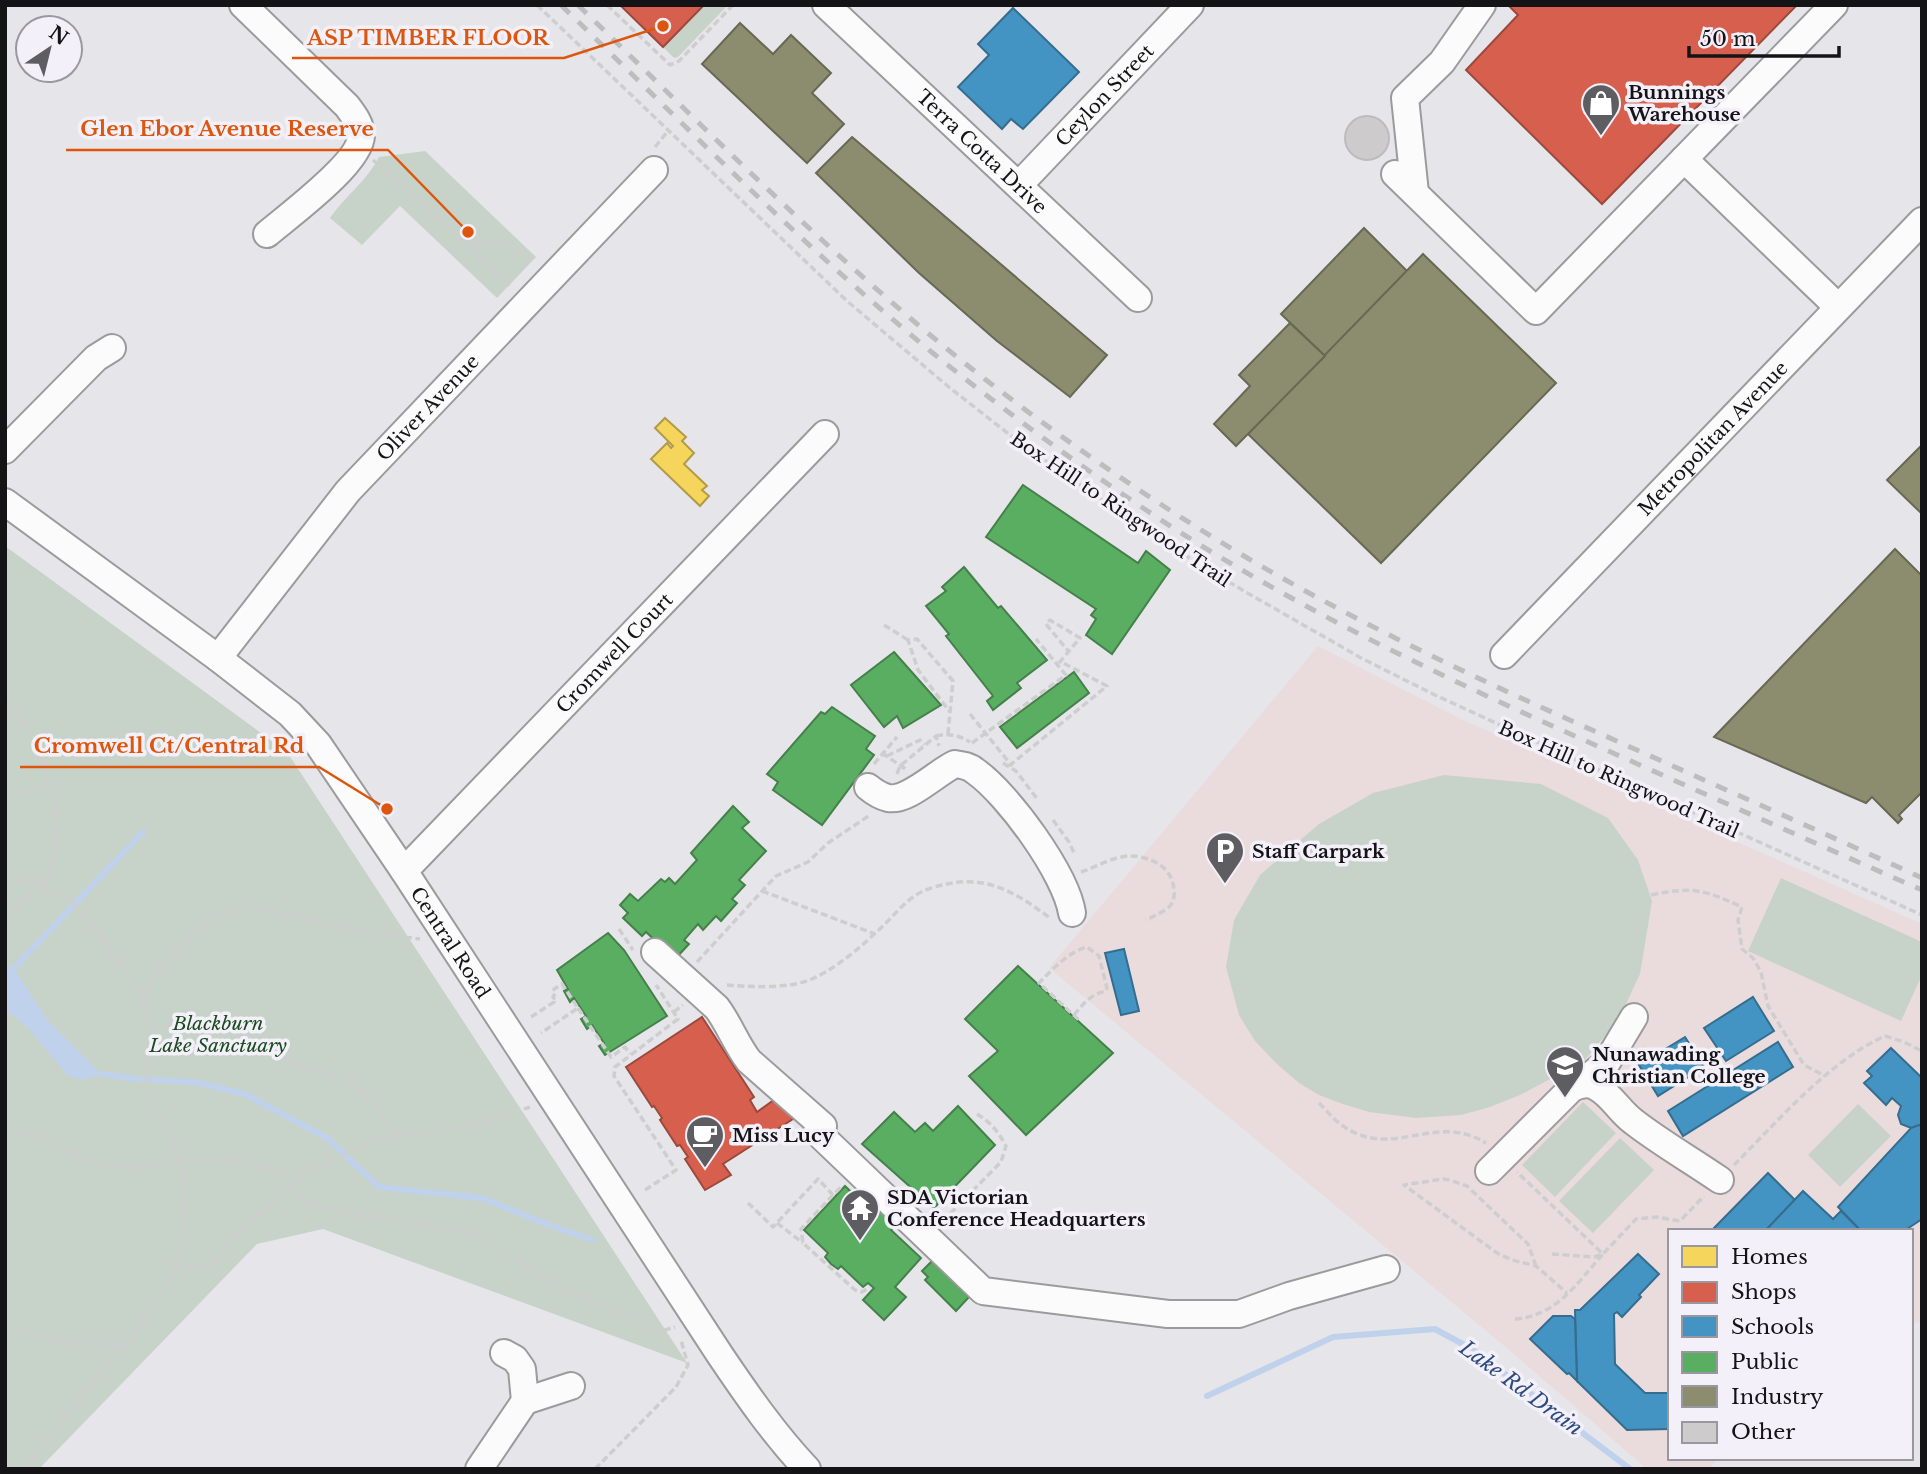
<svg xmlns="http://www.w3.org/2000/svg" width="1927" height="1474" font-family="'Libre Baskerville',serif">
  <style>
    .education { fill: #eadcdc }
    .green { fill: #c7d3c9 }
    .water { fill: #c0d1ec }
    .homes { fill: #f6d55c; stroke: #b29b47; stroke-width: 2 }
    .shops { fill: #d6604d; stroke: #9c493d; stroke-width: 2 }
    .schools { fill: #4393c3; stroke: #356d8f; stroke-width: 2 }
    .public { fill: #5aae61; stroke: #45804b; stroke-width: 2 }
    .industry { fill: #8c8c6e; stroke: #686854; stroke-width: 2 }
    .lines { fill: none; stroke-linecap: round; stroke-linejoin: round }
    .stream { stroke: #c0d1ec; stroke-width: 6 }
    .building { fill: #cecbcd; stroke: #bdbbbd; stroke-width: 2 }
    .minor-casing { stroke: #9b9b9e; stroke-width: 30 }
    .path { stroke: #cececf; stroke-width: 3.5; stroke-dasharray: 7 3.5; stroke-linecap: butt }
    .minor { stroke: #fbfbfc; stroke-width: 26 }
    .rail { stroke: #bdbdbe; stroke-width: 5; stroke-dasharray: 12 12; stroke-linecap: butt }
    .labels { text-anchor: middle; stroke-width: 7; stroke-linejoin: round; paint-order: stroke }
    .poi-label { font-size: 19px; font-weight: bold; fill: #141417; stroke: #f3f0fa; text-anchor: start }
    .street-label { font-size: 19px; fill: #141417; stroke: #f3f0fa }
    .park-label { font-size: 19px; font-style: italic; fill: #1a4a1d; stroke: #f3f0fa }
    .water-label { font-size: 21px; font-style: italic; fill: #2d4c7c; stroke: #f3f0fa }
    .leader { fill: none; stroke: #dd560d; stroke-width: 2.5 }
    .callout-dot { fill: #dd560d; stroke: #f3f0fa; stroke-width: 2.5 }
    .callout-label { font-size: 21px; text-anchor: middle; font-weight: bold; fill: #dd560d; stroke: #f3f0fa; stroke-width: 7; stroke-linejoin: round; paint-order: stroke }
  </style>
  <rect width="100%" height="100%" fill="#e6e5ea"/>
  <polygon class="education" points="1318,646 1463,720 1922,924 1922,1322 1911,1323 1911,1231 1670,1231 1670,1458 1719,1458 1709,1469 1647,1469 1502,1344 1049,968"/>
  <g class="green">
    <polygon points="704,5 728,5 678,57 674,58 663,47"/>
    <path d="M425 151 536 257 497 298 400 206 362 245 330 218C345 196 367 181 379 157Z"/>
    <polygon points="5,546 287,752 687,1363 323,1229 257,1244 39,1469 5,1469"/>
    <polygon points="1444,775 1541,784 1608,818 1638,860 1652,901 1640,974 1619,1019 1584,1061 1520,1095 1490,1107 1461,1115 1416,1118 1369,1112 1343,1104 1319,1095 1299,1083 1277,1064 1255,1041 1239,1015 1226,967 1234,920 1260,875 1319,824 1373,793"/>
    <polygon points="1781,878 1922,942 1922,975 1901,1021 1748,951"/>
    <polygon points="1583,1102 1616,1133 1555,1197 1522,1165"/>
    <polygon points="1858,1104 1891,1136 1840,1187 1808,1155"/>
    <polygon points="1620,1138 1654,1170 1593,1233 1559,1201"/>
  </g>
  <polygon class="water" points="5,964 14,968 48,1021 101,1074 83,1080 67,1075 29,1029 5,1009"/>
  <polygon class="homes" points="665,418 686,437 682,441 694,453 684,464 707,486 702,490 709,496 700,506 651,459 667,443 671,448 673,446 655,428"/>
  <g class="shops">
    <polygon points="620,5 704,5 663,47"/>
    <polygon points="1508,5 1797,5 1602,204 1466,70 1518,15"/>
    <polygon points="702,1017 754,1097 750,1100 757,1112 778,1097 793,1119 723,1164 731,1175 705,1190 685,1159 688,1157 680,1145 677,1146 660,1120 662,1118 654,1106 652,1107 626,1067"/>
  </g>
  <g class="schools">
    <polygon points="1013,8 1079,72 1023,129 1011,119 1002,129 958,87 989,55 978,44"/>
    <polygon points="1124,949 1139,1011 1121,1015 1105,953"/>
    <polygon points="1753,997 1774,1031 1726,1061 1704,1028"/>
    <polygon points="1685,1037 1704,1067 1658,1096 1639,1065"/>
    <polygon points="1778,1042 1793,1067 1683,1136 1668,1111"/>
    <polygon points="1891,1048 1922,1078 1922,1127 1919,1125 1911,1128 1901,1124 1898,1115 1901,1106 1892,1098 1886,1105 1864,1083 1872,1076 1867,1071"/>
    <polygon points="1919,1125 1922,1127 1922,1219 1904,1231 1861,1231 1838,1207 1911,1128"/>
    <polygon points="1768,1173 1795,1200 1765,1231 1715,1231 1713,1229"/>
    <polygon points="1803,1191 1833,1219 1841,1211 1861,1231 1765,1231"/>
    <polygon points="1638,1254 1659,1274 1639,1295 1641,1297 1622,1317 1617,1312 1614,1314 1615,1364 1645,1393 1670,1393 1670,1429 1627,1430 1577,1381 1575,1310 1580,1310"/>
    <polygon points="1553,1316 1571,1316 1575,1319 1577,1381 1569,1373 1567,1374 1530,1339"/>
  </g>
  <g class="public">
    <polygon points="1023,485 1138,563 1146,551 1170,570 1112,654 1086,635 1096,619 1091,615 1096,609 986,537"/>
    <polygon points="964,567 998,608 1001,606 1047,660 1017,683 1021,688 993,710 987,701 993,696 946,636 949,634 926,606 946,591 942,587"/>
    <polygon points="894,652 941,705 903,728 897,716 884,727 851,685"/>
    <polygon points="1074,672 1089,693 1017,748 1000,727"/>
    <polygon points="832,707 875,736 866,749 874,755 822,825 773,790 778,782 767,774 821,712 825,714"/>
    <polygon points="733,806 749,822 742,828 766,851 739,880 745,885 732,899 737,903 721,921 716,916 703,930 698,924 684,940 689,944 675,959 646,932 642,936 623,918 628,913 620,905 630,894 638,901 661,879 665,882 669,878 675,884 697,860 691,853"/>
    <polygon points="608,933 624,950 667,1016 605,1055 599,1046 604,1043 592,1025 587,1029 581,1019 586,1016 574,998 570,1002 564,991 568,989 557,970"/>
    <polygon points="1018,966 1113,1053 1026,1135 969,1076 998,1051 965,1019"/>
    <polygon points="958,1106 995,1145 934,1208 862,1144 894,1112 915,1132 925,1123 933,1131"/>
    <polygon points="845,1186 873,1213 881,1205 898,1222 891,1230 921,1258 895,1287 906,1297 884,1320 863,1300 874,1288 868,1283 863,1287 841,1266 838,1269 831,1264 825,1257 828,1253 804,1230"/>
    <polygon points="932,1261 969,1297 956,1311 925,1280 928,1277 922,1271"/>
  </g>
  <g class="industry">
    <polygon points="740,23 773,54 791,35 831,73 812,93 844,124 807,163 702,64"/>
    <polygon points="852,137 1107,355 1070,397 997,341 919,273 816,173"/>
    <polygon points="1364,228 1407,271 1325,356 1281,314"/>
    <polygon points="1423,254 1556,383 1381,563 1248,434"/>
    <polygon points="1290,323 1325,356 1236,446 1214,424 1250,386 1239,375"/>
    <polygon points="1922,445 1922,514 1887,480"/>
    <polygon points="1895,549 1922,576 1922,792 1899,815 1902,819 1898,823 1872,797 1866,803 1714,737"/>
  </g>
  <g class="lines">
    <g class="stream">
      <polyline points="14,968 143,832"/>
      <polyline points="101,1074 138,1079 195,1082 245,1094 327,1138 379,1187 482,1198 546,1224 593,1240"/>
      <polyline points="1207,1396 1333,1337 1435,1329 1472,1349 1630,1469"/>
    </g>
  </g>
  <circle class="building" cx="1367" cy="138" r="22"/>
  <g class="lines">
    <defs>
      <g id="minor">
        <path d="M243 5 347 106C353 114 361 124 361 135 362 162 288 216 267 234"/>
        <path id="s1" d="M826 5 1138 298"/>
        <polyline points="1684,159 1838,307"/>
        <polyline points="1395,174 1536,311 1834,5"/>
        <path id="s2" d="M1019 185 1190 5"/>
        <polyline points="1415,193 1405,98 1442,62 1482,5"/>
        <polyline points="5,450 96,358 112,348"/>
        <path id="s3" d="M5 502 218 658 290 714 318 744 404 871 720 1355C747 1395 774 1434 807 1469"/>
        <path id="s4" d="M1504 655 1922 221"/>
        <path id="s5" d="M218 658 348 491 654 170"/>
        <path d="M868 787C874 792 880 796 888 798 908 802 937 772 955 764 962 765 969 766 975 771 1008 794 1066 874 1072 913"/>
        <path id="s6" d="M404 871 825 434"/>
        <path d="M655 952 717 1008C729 1024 736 1044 749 1061L823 1126"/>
        <polyline points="1579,1085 1607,1062 1634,1017"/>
        <polyline points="817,1132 983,1291 1168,1314 1239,1314 1289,1296 1386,1269"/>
        <path d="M1489 1171 1572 1088C1581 1084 1590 1082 1598 1088 1612 1096 1620 1112 1634 1122 1661 1143 1691 1160 1720 1180"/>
        <polyline points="525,1401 571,1386"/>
        <polyline points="479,1469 525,1401 522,1369 515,1359 504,1353"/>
      </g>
    </defs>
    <use href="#minor" class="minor-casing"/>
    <g class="path">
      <polyline points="537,5 847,301 950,388 1028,449 1161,541 1244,591 1363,659 1435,695 1572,758 1922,915"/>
      <polyline points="607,5 670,65 679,61 733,5"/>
      <polyline points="655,147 668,131"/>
      <polyline points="373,160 466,242 512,288"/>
      <polyline points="468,242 511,243 534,262"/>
      <polyline points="884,625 908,640"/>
      <polyline points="1059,663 1080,638 1050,620 1046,624 1069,652"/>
      <path d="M5 695C37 735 57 782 57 834 57 849 49 871 45 886"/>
      <polyline points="970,714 1012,766"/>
      <polyline points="948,734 953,681 917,639 908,640 918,670 950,712"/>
      <path d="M936 736C949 733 958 735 970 742"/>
      <polyline points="972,743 1066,675 1036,639"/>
      <polyline points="882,753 907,770"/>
      <polyline points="887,756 920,740 924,745"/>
      <polyline points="1003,763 1016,771 1038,800"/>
      <polyline points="874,764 897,737"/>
      <polyline points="1009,766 1107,686 1061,662"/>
      <polyline points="897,774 900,766 936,736 939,746"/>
      <polyline points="5,792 52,788"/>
      <polyline points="1053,820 1069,842 1075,855"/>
      <path d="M1081 872C1097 867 1115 855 1133 856 1154 858 1173 868 1174 891 1175 896 1173 902 1170 906 1164 912 1154 916 1146 920"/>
      <path d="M5 879 40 884 71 901 92 924 145 1000 151 1031 147 1088 149 1099 176 1142 181 1160C161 1164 136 1169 116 1166 78 1159 40 1139 5 1123"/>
      <polyline points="762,891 875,934"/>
      <path d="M1651 895C1694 886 1704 890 1742 907L1738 920 1742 949 1753 958 1761 972 1768 1006 1804 1065 1825 1076"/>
      <polyline points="5,919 40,884"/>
      <polyline points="619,929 633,950"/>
      <polyline points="697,962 776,876 808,862 828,843 870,815"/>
      <path d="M727 985C751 987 790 989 812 979 840 966 863 945 885 924 894 915 905 902 916 895 925 889 937 886 947 884 988 875 1018 894 1050 918"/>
      <polyline points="142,995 156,973 204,923 240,904 375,934 420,939"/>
      <polyline points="578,1008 611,1057 625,1047 630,1054"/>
      <polyline points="674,1012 683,1005"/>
      <path d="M1074 1015C1083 1004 1091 994 1106 991L1107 988 1099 956 1087 947C1068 952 1053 969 1039 983L1081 1022"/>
      <polyline points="531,1017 554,1002 552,999 554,998 553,997 556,992 554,989 562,984 578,1008 541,1033"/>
      <path d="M151 1027C190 1026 231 1027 267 1045 278 1050 288 1060 299 1065 308 1070 320 1070 330 1073 362 1083 379 1107 394 1135"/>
      <path d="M1319 1103C1327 1111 1334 1120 1343 1126 1394 1161 1434 1111 1486 1143"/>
      <path d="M1734 1165C1777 1122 1829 1061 1885 1036L1904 1042 1922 1051"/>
      <polyline points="289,1187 309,1204 372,1217 460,1230 501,1250 553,1286 626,1313 658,1332 675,1327"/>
      <polyline points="645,1190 676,1170 614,1076 615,1067 678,1019 656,985"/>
      <polyline points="833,1195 801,1229 803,1243 855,1290 862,1292 870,1287"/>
      <polyline points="748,1203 773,1227 818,1179 833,1195 841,1187"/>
      <path d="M943 1221 1001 1162 1006 1146C998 1131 991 1123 977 1114"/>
      <polyline points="777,1223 803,1243"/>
      <polyline points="1552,1254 1594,1257 1603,1254 1636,1219 1656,1217 1680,1221 1704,1196"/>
      <polyline points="1536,1266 1528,1244 1467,1186 1450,1180 1443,1179 1404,1185 1497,1253 1512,1260 1536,1266 1567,1293"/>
      <polyline points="175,1267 182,1234 181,1160 205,1158 237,1159 300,1179"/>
      <path d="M1515 1319C1557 1316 1577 1283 1603 1254L1517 1172"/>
      <polyline points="5,1334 13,1331 69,1343 124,1345"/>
      <polyline points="25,1469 92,1381 131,1338 149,1314 175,1267 212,1266 232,1238 296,1181 335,1159 387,1137 476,1125 530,1107"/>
      <polyline points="595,1469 676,1387 688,1365 681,1340"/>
    </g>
    <use href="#minor" class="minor"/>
    <g class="rail">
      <path d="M561 5C683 123 802 246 934 354 1002 409 1073 461 1146 510 1292 608 1453 682 1613 753 1716 799 1819 845 1922 890"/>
      <path d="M578 5C706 129 832 258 972 369 1051 431 1134 489 1219 541 1358 626 1506 692 1655 758 1744 798 1833 837 1922 878"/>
    </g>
  </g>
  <defs>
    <symbol id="shop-pin" viewBox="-11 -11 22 30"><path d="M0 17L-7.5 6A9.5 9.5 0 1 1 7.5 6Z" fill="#5e5d61" stroke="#f3f0fa"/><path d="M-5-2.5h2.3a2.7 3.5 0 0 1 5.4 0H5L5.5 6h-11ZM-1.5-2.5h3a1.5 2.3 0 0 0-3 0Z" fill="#fff"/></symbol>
    <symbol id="parking-pin" viewBox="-11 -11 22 30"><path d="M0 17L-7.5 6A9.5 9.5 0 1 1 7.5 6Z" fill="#5e5d61" stroke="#f3f0fa"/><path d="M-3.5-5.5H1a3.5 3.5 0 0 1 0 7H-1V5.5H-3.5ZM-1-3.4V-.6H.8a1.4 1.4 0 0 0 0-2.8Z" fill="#fff"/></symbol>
    <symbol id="school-pin" viewBox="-11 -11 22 30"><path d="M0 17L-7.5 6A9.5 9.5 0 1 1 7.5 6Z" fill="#5e5d61" stroke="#f3f0fa"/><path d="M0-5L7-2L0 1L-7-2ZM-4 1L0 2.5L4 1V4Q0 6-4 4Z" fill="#fff"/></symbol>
    <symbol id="cafe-pin" viewBox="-11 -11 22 30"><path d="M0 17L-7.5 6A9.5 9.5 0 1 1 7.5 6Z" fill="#5e5d61" stroke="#f3f0fa"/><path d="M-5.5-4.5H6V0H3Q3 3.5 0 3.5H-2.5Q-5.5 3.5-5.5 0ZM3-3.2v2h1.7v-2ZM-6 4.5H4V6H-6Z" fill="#fff"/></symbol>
    <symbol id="temple-pin" viewBox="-11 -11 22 30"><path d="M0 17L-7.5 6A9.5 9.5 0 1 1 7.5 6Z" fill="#5e5d61" stroke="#f3f0fa"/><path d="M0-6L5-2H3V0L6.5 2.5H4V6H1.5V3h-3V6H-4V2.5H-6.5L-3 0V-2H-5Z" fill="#fff"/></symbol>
  </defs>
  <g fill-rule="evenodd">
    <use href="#shop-pin" x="1579" y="81" width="44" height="60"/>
    <use href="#parking-pin" x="1203" y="829" width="44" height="60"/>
    <use href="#school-pin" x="1543" y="1043" width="44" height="60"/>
    <use href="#cafe-pin" x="683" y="1113" width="44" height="60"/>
    <use href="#temple-pin" x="838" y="1186" width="44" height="60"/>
  </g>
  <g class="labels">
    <g class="poi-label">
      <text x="1628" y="99">Bunnings<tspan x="1628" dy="22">Warehouse</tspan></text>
      <text x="1252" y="858">Staff Carpark</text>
      <text x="1592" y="1061">Nunawading<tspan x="1592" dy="22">Christian College</tspan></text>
      <text x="732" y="1142">Miss Lucy</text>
      <text x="887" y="1204">SDA Victorian<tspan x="887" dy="22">Conference Headquarters</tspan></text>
    </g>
    <g class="street-label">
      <text dy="7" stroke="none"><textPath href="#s2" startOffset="124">Ceylon Street</textPath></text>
      <text dy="7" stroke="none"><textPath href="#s1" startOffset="214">Terra Cotta Drive</textPath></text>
      <text dy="7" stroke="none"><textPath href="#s5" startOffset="327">Oliver Avenue</textPath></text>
      <text dy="7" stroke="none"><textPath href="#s4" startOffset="301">Metropolitan Avenue</textPath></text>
      <text transform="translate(1121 509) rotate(34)" y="7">Box Hill to Ringwood Trail</text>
      <text dy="7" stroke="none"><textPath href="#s6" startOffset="303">Cromwell Court</textPath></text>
      <text transform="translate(1619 779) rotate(24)" y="7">Box Hill to Ringwood Trail</text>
      <text dy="7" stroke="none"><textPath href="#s3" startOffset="635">Central Road</textPath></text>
    </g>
    <g class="park-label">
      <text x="218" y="1030">Blackburn<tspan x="218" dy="22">Lake Sanctuary</tspan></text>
    </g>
    <g class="water-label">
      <text transform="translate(1521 1388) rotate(36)" y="7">Lake Rd Drain</text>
    </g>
  </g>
  <path class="leader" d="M663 26L564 58H292M468 232L388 150H66M387 809L319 767H20"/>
  <g class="callout-dot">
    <circle cx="663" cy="26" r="7"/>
    <circle cx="468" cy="232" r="7"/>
    <circle cx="387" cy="809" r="7"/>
  </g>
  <g class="callout-label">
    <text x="428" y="45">ASP TIMBER FLOOR</text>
    <text x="227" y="136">Glen Ebor Avenue Reserve</text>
    <text x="169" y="753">Cromwell Ct/Central Rd</text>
  </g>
  <rect width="1927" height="1474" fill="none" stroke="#141417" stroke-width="14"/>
  <rect x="1668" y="1229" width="245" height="231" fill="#f3f0fa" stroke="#9a989f" stroke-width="2"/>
  <rect x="1682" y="1246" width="35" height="21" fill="#f6d55c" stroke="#9a989f" stroke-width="2"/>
  <text x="1731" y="1264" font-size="21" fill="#141417">Homes</text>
  <rect x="1682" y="1282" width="35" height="21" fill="#d6604d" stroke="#9a989f" stroke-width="2"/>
  <text x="1731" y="1299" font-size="21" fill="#141417">Shops</text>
  <rect x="1682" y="1316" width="35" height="21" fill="#4393c3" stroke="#9a989f" stroke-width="2"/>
  <text x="1731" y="1334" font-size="21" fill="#141417">Schools</text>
  <rect x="1682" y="1352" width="35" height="21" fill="#5aae61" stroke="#9a989f" stroke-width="2"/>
  <text x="1731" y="1369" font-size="21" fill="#141417">Public</text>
  <rect x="1682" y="1386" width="35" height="21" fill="#8c8c6e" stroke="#9a989f" stroke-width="2"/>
  <text x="1731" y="1404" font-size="21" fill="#141417">Industry</text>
  <rect x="1682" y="1422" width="35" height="21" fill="#cecbcd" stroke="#9a989f" stroke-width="2"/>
  <text x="1731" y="1439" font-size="21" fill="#141417">Other</text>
  <g transform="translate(49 49) rotate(35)"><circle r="33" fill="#f3f0fa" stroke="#9a989f" stroke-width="2"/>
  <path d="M0-5L12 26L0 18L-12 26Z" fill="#5e5d61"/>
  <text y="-10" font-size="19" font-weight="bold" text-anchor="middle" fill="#141417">N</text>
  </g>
  <path d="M1689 46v10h150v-10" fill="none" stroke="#141417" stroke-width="3.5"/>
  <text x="1700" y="46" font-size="21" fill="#141417" stroke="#f3f0fa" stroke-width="5" paint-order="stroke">50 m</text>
</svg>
